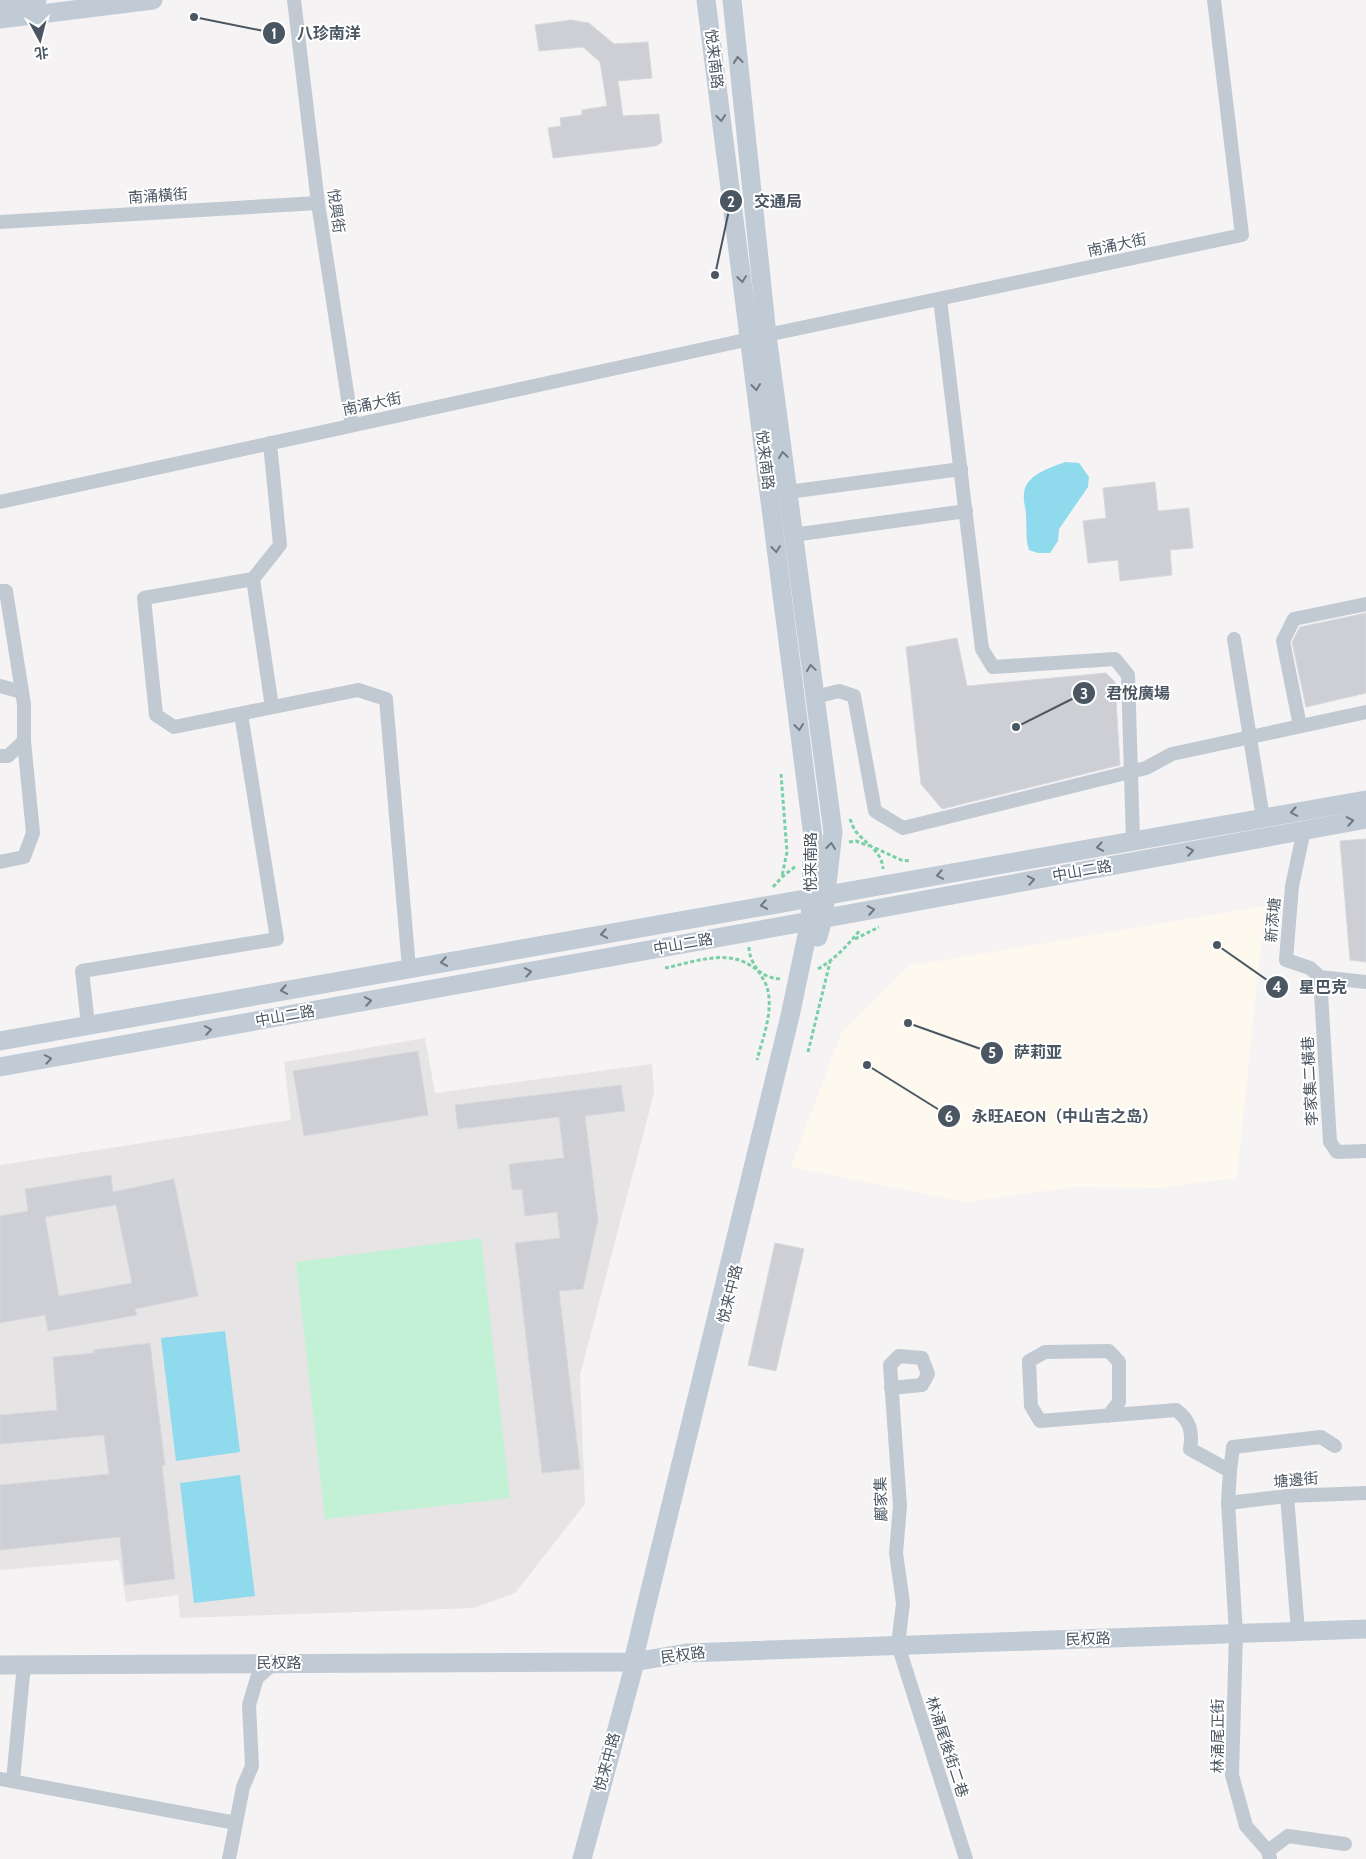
<svg xmlns="http://www.w3.org/2000/svg" width="1366" height="1859" font-family="Cabin,'Noto Sans SC',sans-serif">
  <style>
    .commercial { fill: #fdf9ef }
    .education { fill: #e6e4e5 }
    .green { fill: #c3f1d5 }
    .water { fill: #90daee }
    .building { fill: #cdcfd5; stroke: #d7d9de; fill-rule: evenodd }
    .lines { fill: none; stroke-linecap: round; stroke-linejoin: round }
    .path { stroke: #7ad0a6; stroke-width: 3; stroke-dasharray: 4 2.5; stroke-linecap: butt }
    .street { stroke: #c1cad2; stroke-width: 14 }
    .secondary { stroke: #c1cbd6; stroke-width: 19 }
    .oneway { stroke: #6e7984 }
    .labels { text-anchor: middle; stroke-width: 4; stroke-linejoin: round; paint-order: stroke }
    .street-label { font-size: 15px; fill: #4a5661; stroke: #fff }
    .leader { fill: none; stroke: #4a5661; stroke-width: 2 }
    .callout-dot { fill: #4a5661; stroke: #fff; stroke-width: 2 }
    .mark-label { font-size: 15px; text-anchor: middle; font-weight: bold; fill: #fff }
    .callout-label { font-size: 16px; text-anchor: middle; font-weight: bold; fill: #4a5661; stroke: #fff; stroke-width: 4; stroke-linejoin: round; paint-order: stroke }
  </style>
  <rect width="100%" height="100%" fill="#f5f3f3"/>
  <polygon class="commercial" points="1265,906 1237,1178 1158,1188 1076,1187 965,1202 791,1167 842,1031 909,966"/>
  <polygon class="education" points="425,1038 435,1093 652,1064 654,1093 580,1375 585,1504 515,1593 474,1608 180,1618 178,1595 126,1602 119,1560 0,1570 0,1165 291,1120 284,1062"/>
  <polygon class="green" points="481,1238 510,1498 325,1519 296,1262"/>
  <g class="water">
    <path d="M1065 462 1079 463 1089 477 1088 487 1059 529 1058 541 1050 553H1038L1029 550C1025 538 1027 527 1026 514 1026 508 1023 501 1024 495 1024 475 1050 468 1065 462Z"/>
    <polygon points="225,1331 240,1452 176,1461 161,1338"/>
    <polygon points="240,1475 255,1596 194,1603 180,1483"/>
  </g>
  <g class="building">
    <polygon points="571,20 589,23 614,44 648,42 652,78 618,81 623,116 659,114 662,142 656,146 553,158 548,128 561,126 560,118 582,115 582,110 607,106 600,62 583,47 539,51 535,25"/>
    <polygon points="1155,482 1158,511 1189,508 1193,548 1170,550 1172,575 1120,581 1118,560 1088,563 1083,521 1106,518 1103,488"/>
    <polygon points="1366,613 1366,693 1306,707 1292,642 1300,627"/>
    <polygon points="957,638 967,686 1106,673 1115,682 1120,765 942,809 921,784 906,647"/>
    <polygon points="1366,839 1366,962 1350,960 1340,841"/>
    <polygon points="418,1051 428,1115 304,1136 293,1071"/>
    <polygon points="621,1085 625,1111 585,1116 598,1220 583,1289 559,1291 580,1469 542,1473 515,1243 560,1238 557,1212 525,1216 522,1189 512,1190 509,1164 564,1158 559,1117 458,1129 455,1105"/>
    <path d="M111 1175 113 1192 174 1179 198 1296 135 1309 137 1315 48 1331 45 1315 0 1323V1216L28 1211 25 1189ZM116 1205 132 1283 59 1296 45 1217Z"/>
    <polygon points="775,1243 804,1249 776,1371 748,1365"/>
    <polygon points="150,1343 165,1465 162,1465 175,1579 125,1585 120,1537 0,1550 0,1485 109,1474 104,1435 0,1444 0,1415 57,1410 53,1357 94,1353 93,1350"/>
  </g>
  <g class="lines">
    <g class="path">
      <polyline points="781,774 787,852 782,876"/>
      <path d="M850 819C852 824 854 830 858 834 868 845 882 852 883 869"/>
      <polyline points="849,842 856,841 869,846"/>
      <polyline points="875,848 901,860 911,861"/>
      <polyline points="773,887 782,877 796,866"/>
      <polyline points="855,939 879,927"/>
      <path d="M749 947C749 963 762 973 767 987 774 1011 763 1037 757 1060"/>
      <path d="M665 968C689 963 719 952 742 961 758 968 763 978 780 979"/>
      <path d="M818 969C835 959 848 945 860 930"/>
      <polyline points="808,1052 830,962"/>
    </g>
    <g class="street">
      <polyline points="294,0 318,203 352,425"/>
      <polyline points="0,222 318,203"/>
      <polyline points="940,299 982,649 993,667 1115,659 1128,675 1133,841"/>
      <polyline points="767,335 1242,235 1214,0"/>
      <polyline points="270,443 280,545 253,579 272,707"/>
      <polyline points="788,492 961,469"/>
      <polyline points="0,502 750,339"/>
      <polyline points="793,535 966,511"/>
      <polyline points="253,579 144,598 156,715 174,727 358,690 386,699 409,968"/>
      <polyline points="0,591 6,591 24,704 24,741 33,833 24,857 0,862"/>
      <polyline points="1234,639 1263,818"/>
      <polyline points="0,686 22,692"/>
      <polyline points="815,697 839,691 854,696 875,811 903,828 1146,768 1172,754 1366,712"/>
      <polyline points="1300,726 1283,641 1294,619 1366,604"/>
      <polyline points="0,756 8,756 24,741"/>
      <polyline points="1304,830 1292,886 1286,960 1310,968 1320,977 1366,982"/>
      <polyline points="1320,977 1330,1142 1337,1152 1366,1151"/>
      <polyline points="88,1025 82,971 277,939 241,714"/>
      <polyline points="891,1388 922,1385 928,1374 922,1358 899,1356 890,1365 900,1506 896,1553 903,1603 898,1645 966,1859"/>
      <path d="M1108 1416 1119 1402V1362L1109 1351 1045 1352 1029 1361 1031 1406 1040 1421 1176 1410C1190 1420 1193 1432 1190 1449L1230 1471 1228 1503 1236 1633 1232 1775 1246 1826 1268 1851 1270 1859"/>
      <polyline points="1230,1471 1233,1447 1321,1437 1335,1446"/>
      <polyline points="1287,1496 1298,1631"/>
      <polyline points="1228,1503 1287,1496 1366,1493"/>
      <polyline points="0,1779 236,1823"/>
      <polyline points="13,1781 24,1664"/>
      <polyline points="1268,1851 1288,1836 1345,1844"/>
      <polyline points="229,1859 243,1787 252,1766 249,1705 257,1678 274,1663"/>
    </g>
    <g class="secondary">
      <polyline points="732,0 767,335 833,832 823,919 818,937"/>
      <polyline points="0,5 37,0"/>
      <polyline points="0,19 153,0"/>
      <polyline points="0,1041 1366,800"/>
      <polyline points="0,1067 810,921 1366,819"/>
      <polyline points="0,1665 633,1662 687,1653 1366,1629"/>
      <polyline points="582,1859 634,1666 633,1662 646,1607 790,1016 810,921 813,837 706,0"/>
    </g>
  </g>
  <defs><path id="oneway-chevron" d="M-2-3.5L2.5 0L-2 3.5" fill="none" stroke-width="1.6" stroke-linecap="round" stroke-linejoin="round" transform="scale(1.25)"/></defs>
  <g class="oneway">
    <use href="#oneway-chevron" transform="translate(738 60) rotate(-96)"/>
    <use href="#oneway-chevron" transform="translate(721 118) rotate(83)"/>
    <use href="#oneway-chevron" transform="translate(742 279) rotate(83)"/>
    <use href="#oneway-chevron" transform="translate(756 387) rotate(83)"/>
    <use href="#oneway-chevron" transform="translate(783 455) rotate(-98)"/>
    <use href="#oneway-chevron" transform="translate(776 549) rotate(83)"/>
    <use href="#oneway-chevron" transform="translate(811 668) rotate(-98)"/>
    <use href="#oneway-chevron" transform="translate(799 727) rotate(83)"/>
    <use href="#oneway-chevron" transform="translate(1294 812) rotate(170)"/>
    <use href="#oneway-chevron" transform="translate(1350 821) rotate(-10)"/>
    <use href="#oneway-chevron" transform="translate(831 846) rotate(-83)"/>
    <use href="#oneway-chevron" transform="translate(1100 847) rotate(170)"/>
    <use href="#oneway-chevron" transform="translate(1190 851) rotate(-10)"/>
    <use href="#oneway-chevron" transform="translate(940 875) rotate(170)"/>
    <use href="#oneway-chevron" transform="translate(1031 880) rotate(-10)"/>
    <use href="#oneway-chevron" transform="translate(764 905) rotate(170)"/>
    <use href="#oneway-chevron" transform="translate(871 910) rotate(-10)"/>
    <use href="#oneway-chevron" transform="translate(604 934) rotate(170)"/>
    <use href="#oneway-chevron" transform="translate(444 962) rotate(170)"/>
    <use href="#oneway-chevron" transform="translate(528 972) rotate(-10)"/>
    <use href="#oneway-chevron" transform="translate(284 990) rotate(170)"/>
    <use href="#oneway-chevron" transform="translate(368 1001) rotate(-10)"/>
    <use href="#oneway-chevron" transform="translate(208 1030) rotate(-10)"/>
    <use href="#oneway-chevron" transform="translate(48 1059) rotate(-10)"/>
  </g>
  <g class="labels">
    <g class="street-label">
      <text transform="translate(714 59) rotate(83)" y="5">悦来南路</text>
      <text transform="translate(158 196) rotate(-4)" y="5">南涌橫街</text>
      <text transform="translate(336 211) rotate(82)" y="5">悅興街</text>
      <text transform="translate(1117 245) rotate(-12)" y="5">南涌大街</text>
      <text transform="translate(372 404) rotate(-12)" y="5">南涌大街</text>
      <text transform="translate(765 460) rotate(83)" y="5">悦来南路</text>
      <text transform="translate(811 862) rotate(-90)" y="5">悦来南路</text>
      <text transform="translate(1082 871) rotate(-10)" y="5">中山二路</text>
      <text transform="translate(1273 920) rotate(-85)" y="5">新添塘</text>
      <text transform="translate(683 944) rotate(-10)" y="5">中山二路</text>
      <text transform="translate(285 1016) rotate(-10)" y="5">中山二路</text>
      <text transform="translate(1310 1081) rotate(-93)" y="5">李家集二橫巷</text>
      <text transform="translate(730 1294) rotate(-76)" y="5">悦来中路</text>
      <text transform="translate(1296 1480) rotate(-5)" y="5">塘邊街</text>
      <text transform="translate(881 1499) rotate(-91)" y="5">鄺家集</text>
      <text transform="translate(1088 1639) rotate(-2)" y="5">民权路</text>
      <text transform="translate(683 1655) rotate(-7)" y="5">民权路</text>
      <text x="279" y="1668">民权路</text>
      <text transform="translate(1218 1736) rotate(-90)" y="5">林涌尾正街</text>
      <text transform="translate(947 1747) rotate(72)" y="5">林涌尾後街二巷</text>
      <text transform="translate(607 1762) rotate(-75)" y="5">悦来中路</text>
    </g>
  </g>
  <path class="leader" d="M194 17L274 33M715 275L731 201M1016 727L1084 693M1217 945L1277 987M908 1023L992 1053M867 1065L949 1116"/>
  <g class="callout-dot">
    <circle cx="194" cy="17" r="5"/>
    <circle cx="715" cy="275" r="5"/>
    <circle cx="1016" cy="727" r="5"/>
    <circle cx="1217" cy="945" r="5"/>
    <circle cx="908" cy="1023" r="5"/>
    <circle cx="867" cy="1065" r="5"/>
    <circle cx="274" cy="33" r="12"/>
    <circle cx="731" cy="201" r="12"/>
    <circle cx="1084" cy="693" r="12"/>
    <circle cx="1277" cy="987" r="12"/>
    <circle cx="992" cy="1053" r="12"/>
    <circle cx="949" cy="1116" r="12"/>
  </g>
  <g class="mark-label">
    <text x="274" y="39">1</text>
    <text x="731" y="207">2</text>
    <text x="1084" y="699">3</text>
    <text x="1277" y="992">4</text>
    <text x="992" y="1058">5</text>
    <text x="949" y="1122">6</text>
  </g>
  <g class="callout-label">
    <text x="329" y="39">八珍南洋</text>
    <text x="778" y="207">交通局</text>
    <text x="1138" y="699">君悅廣場</text>
    <text x="1323" y="993">星巴克</text>
    <text x="1038" y="1058">萨莉亚</text>
    <text x="1065" y="1122">永旺AEON（中山吉之岛）</text>
  </g>
  <g transform="translate(40 40) rotate(173)" stroke="#ffffff" stroke-width="4" paint-order="stroke">
  <path d="M0-4L9 19L0 12L-9 19Z" fill="#4a5661"/>
  <text y="-8" font-size="14" font-weight="bold" text-anchor="middle" fill="#4a5661">北</text>
  </g>
</svg>
